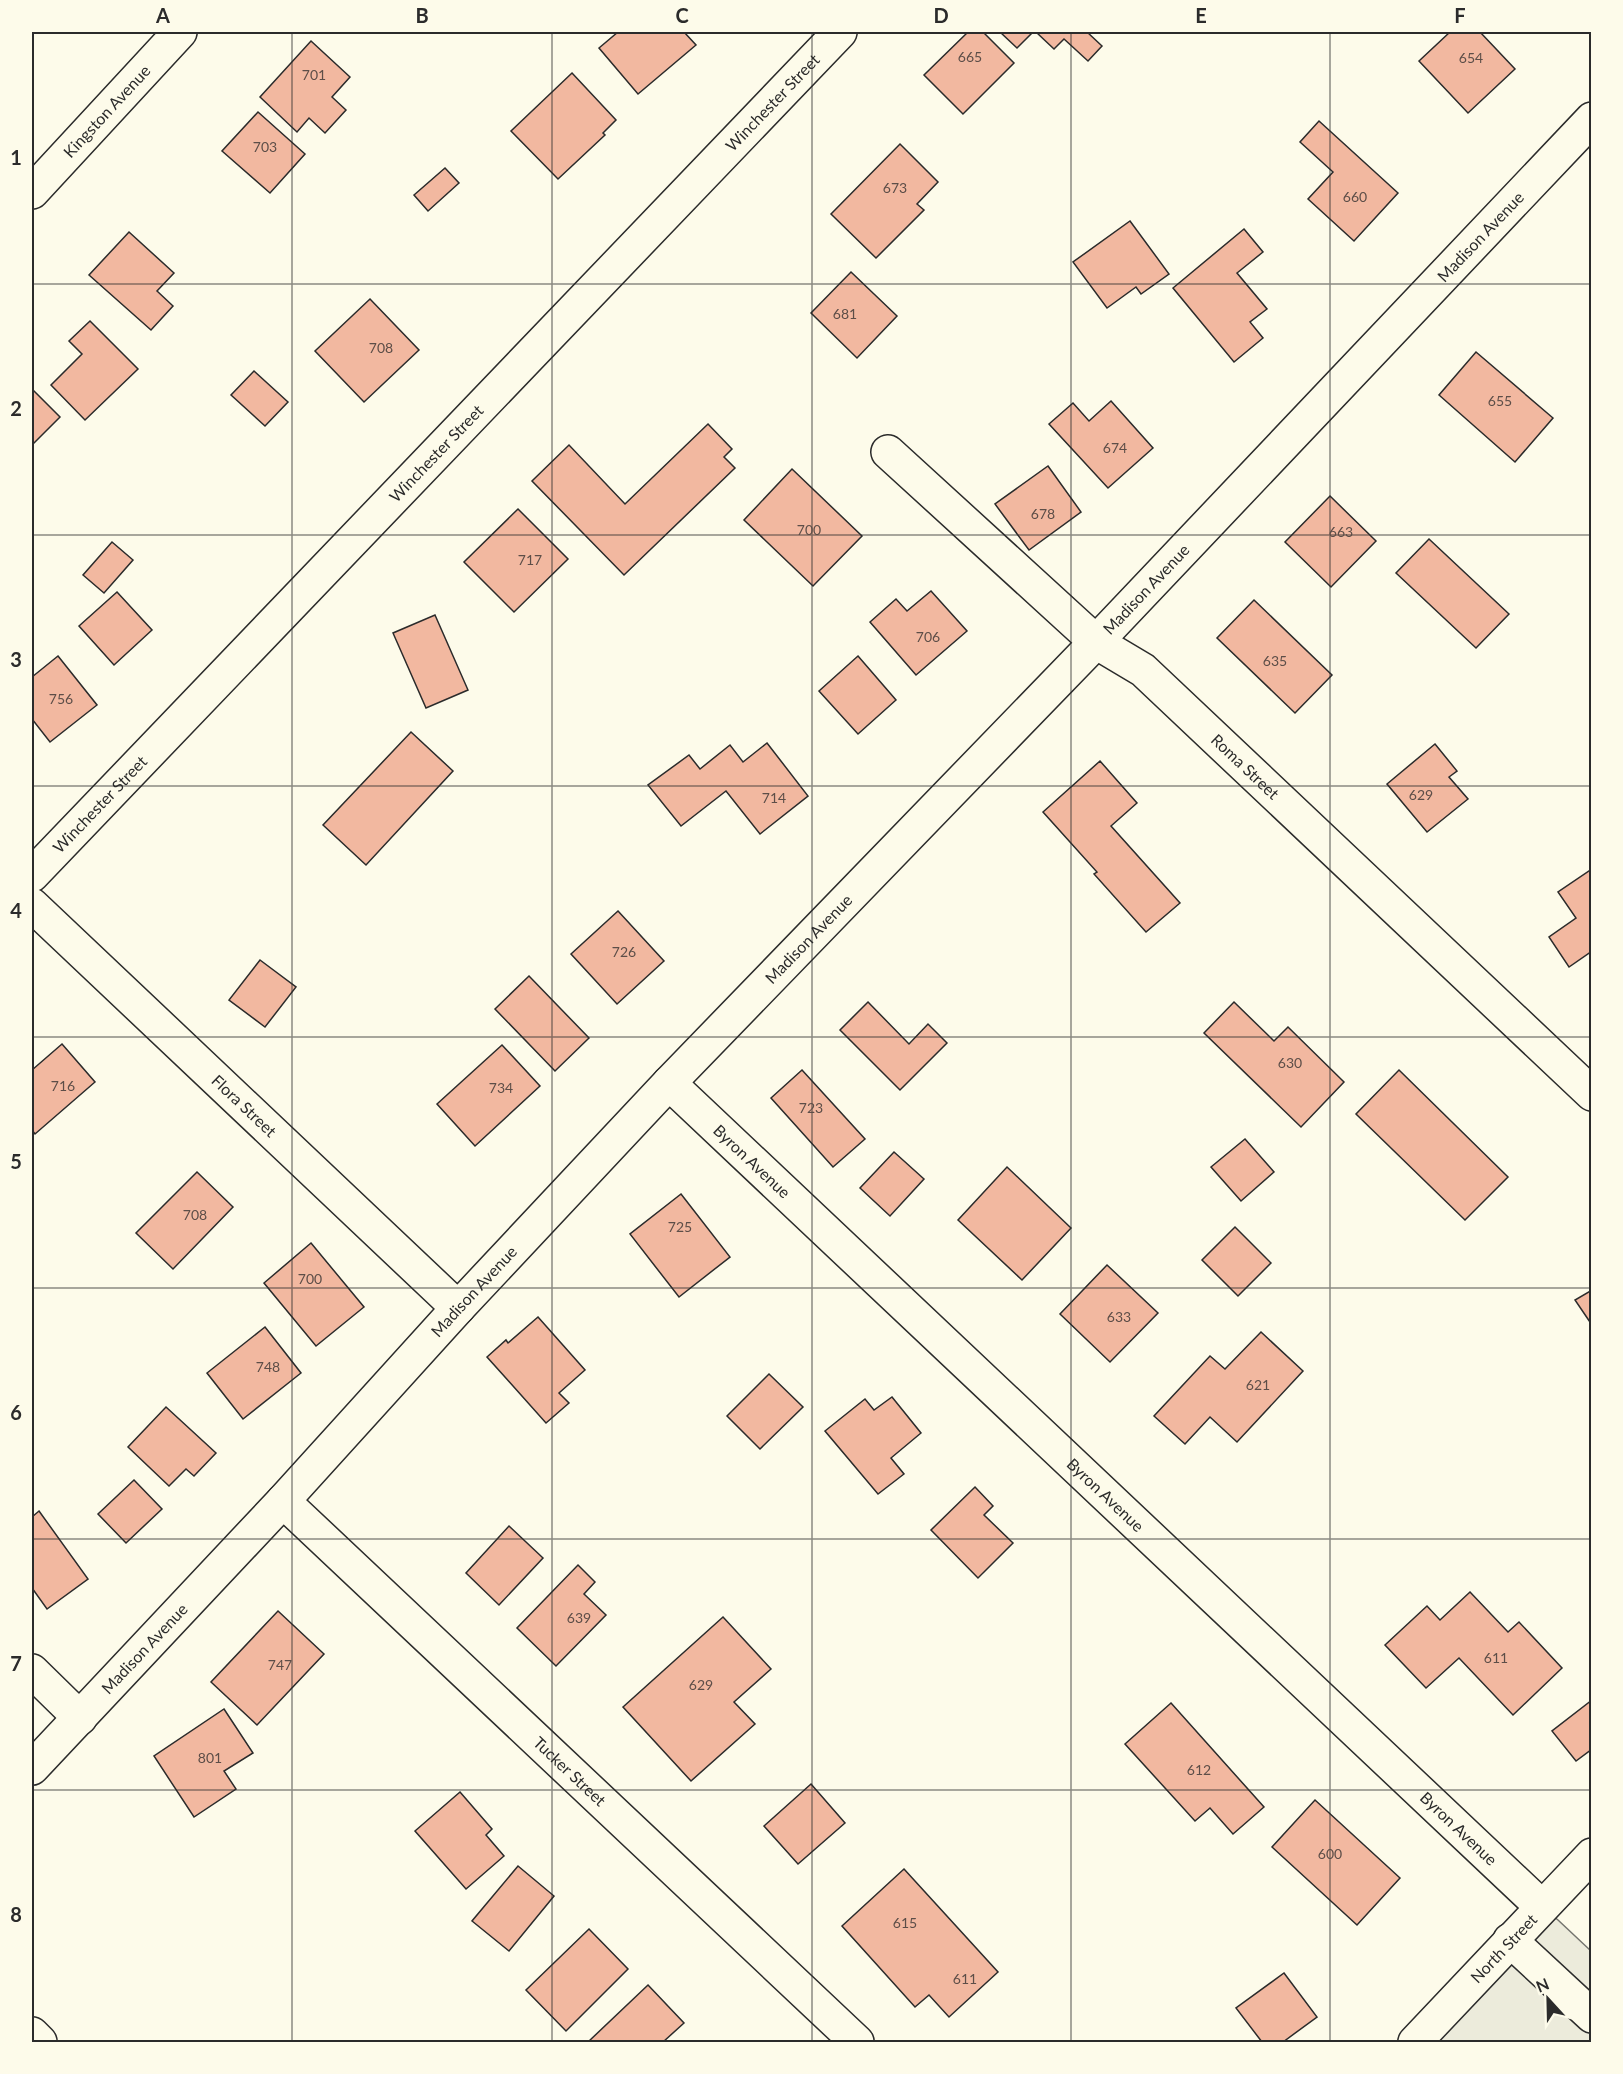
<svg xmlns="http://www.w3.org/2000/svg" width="1623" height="2074" font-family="Lato,sans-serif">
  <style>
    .green { fill: #ecebdb; stroke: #74746e; stroke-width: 1.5 }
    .building { fill: #f2b8a0; stroke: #2b2b2b; stroke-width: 1.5 }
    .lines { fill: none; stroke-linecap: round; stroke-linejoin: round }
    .minor-casing { stroke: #2b2b2b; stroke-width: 36 }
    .tertiary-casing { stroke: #2b2b2b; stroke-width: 36 }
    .minor { stroke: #fdfbea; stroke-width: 33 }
    .tertiary { stroke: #fdfbea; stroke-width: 33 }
    .grid { fill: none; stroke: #2b2b2b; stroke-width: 1.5; stroke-opacity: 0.55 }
    .labels { text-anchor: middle; stroke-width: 4.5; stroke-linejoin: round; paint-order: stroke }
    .number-label { font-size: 14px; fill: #5d4e48 }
    .street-label { font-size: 16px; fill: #2b2b2b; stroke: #fdfbea }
    .neatline { fill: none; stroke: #2b2b2b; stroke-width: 2 }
    .grid-label { font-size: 20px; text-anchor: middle; font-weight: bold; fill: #2b2b2b }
  </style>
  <rect width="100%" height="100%" fill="#fdfbea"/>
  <polygon class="green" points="1542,1907 1558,1920 1591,1951 1591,2042 1415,2042"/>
  <g class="building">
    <polygon points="618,32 684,32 696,45 638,94 599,48"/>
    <polygon points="968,32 983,32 1014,63 963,114 924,75"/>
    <polygon points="1000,32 1033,32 1017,48"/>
    <polygon points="1036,32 1087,32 1102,46 1088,61 1064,39 1054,49"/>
    <polygon points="1450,32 1480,32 1515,69 1468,113 1419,61"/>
    <polygon points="311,41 350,77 332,97 346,110 325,133 309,118 297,132 260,97"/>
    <polygon points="572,73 616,120 603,133 605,135 558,179 511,131"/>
    <polygon points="258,112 305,154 270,193 222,151"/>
    <polygon points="1319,121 1398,193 1354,241 1308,199 1333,172 1300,142"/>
    <polygon points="900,144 938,182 917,204 924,210 876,258 831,214"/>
    <polygon points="445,168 459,183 428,211 414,195"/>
    <polygon points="1130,221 1169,274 1141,294 1136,287 1107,308 1073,262"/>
    <polygon points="1244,229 1263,252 1237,273 1267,309 1250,322 1263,338 1234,362 1173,288"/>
    <polygon points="129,232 174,273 157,291 173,306 151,330 89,275"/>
    <polygon points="851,272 897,316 857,358 811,313"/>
    <polygon points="370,299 419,350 364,402 315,351"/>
    <polygon points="90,321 138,369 85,420 51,385 82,354 69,341"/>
    <polygon points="1476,352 1553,418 1515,462 1439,395"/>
    <polygon points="254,371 288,402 265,426 231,395"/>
    <polygon points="32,389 60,417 32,445"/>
    <polygon points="1111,401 1153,448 1108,488 1049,424 1073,403 1089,421"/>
    <polygon points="708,424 732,449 724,457 735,468 624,575 532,481 569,445 625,504"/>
    <polygon points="1048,466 1081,512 1029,550 995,504"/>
    <polygon points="792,469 862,536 813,586 744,520"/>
    <polygon points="1330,496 1376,541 1331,587 1285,542"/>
    <polygon points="518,509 568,559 514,612 464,562"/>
    <polygon points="1429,539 1509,614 1476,648 1396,573"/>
    <polygon points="112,542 133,560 104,593 83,575"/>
    <polygon points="931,591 967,631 916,675 870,622 896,599 907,611"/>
    <polygon points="117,592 152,630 114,665 79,626"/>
    <polygon points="1254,600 1332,675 1295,713 1217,638"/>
    <polygon points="435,615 468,690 426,708 393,633"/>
    <polygon points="58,656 97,705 50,742 32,719 32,677"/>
    <polygon points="858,656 896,700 858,734 819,691"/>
    <polygon points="411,732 453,771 366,865 323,825"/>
    <polygon points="767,743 808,796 760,834 726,791 681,826 648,785 689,755 700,769 730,745 743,762"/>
    <polygon points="1435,744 1457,771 1449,777 1468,799 1427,832 1387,784"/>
    <polygon points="1100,761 1137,803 1111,826 1180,903 1146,932 1094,874 1097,872 1043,812"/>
    <polygon points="1592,869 1592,951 1569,967 1549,937 1576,918 1558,892"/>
    <polygon points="618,911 664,961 617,1004 571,954"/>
    <polygon points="260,960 296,987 265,1027 229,1000"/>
    <polygon points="529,976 589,1038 555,1071 495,1009"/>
    <polygon points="868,1002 909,1044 928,1024 947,1043 900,1090 840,1030"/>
    <polygon points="1234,1002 1274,1041 1288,1027 1344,1082 1301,1127 1204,1033"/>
    <polygon points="62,1044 95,1082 35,1134 32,1130 32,1070"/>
    <polygon points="502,1045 540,1086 475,1146 437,1104"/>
    <polygon points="802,1070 865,1139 833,1167 771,1098"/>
    <polygon points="1399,1070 1508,1177 1465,1220 1356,1114"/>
    <polygon points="1245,1139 1274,1172 1241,1201 1211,1167"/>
    <polygon points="894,1152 924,1179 890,1216 860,1188"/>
    <polygon points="1007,1167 1071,1228 1022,1280 958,1220"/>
    <polygon points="197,1172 233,1207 173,1269 136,1233"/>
    <polygon points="681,1194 730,1257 679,1297 630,1234"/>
    <polygon points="1235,1227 1271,1263 1238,1296 1202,1260"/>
    <polygon points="311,1243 364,1307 316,1346 264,1283"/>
    <polygon points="1107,1265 1158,1313 1110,1362 1060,1314"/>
    <polygon points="1592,1290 1592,1325 1575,1300"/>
    <polygon points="538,1317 585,1370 559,1393 569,1403 546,1423 487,1357 506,1340 508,1343"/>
    <polygon points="265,1327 301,1373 243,1419 207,1373"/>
    <polygon points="1261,1332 1303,1371 1237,1442 1210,1417 1185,1444 1154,1416 1210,1356 1225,1369"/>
    <polygon points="769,1374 803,1407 760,1449 727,1416"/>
    <polygon points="892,1397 921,1433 891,1458 904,1474 878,1494 825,1431 865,1399 874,1410"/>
    <polygon points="166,1407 216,1453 194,1476 186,1469 169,1486 128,1447"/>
    <polygon points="134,1480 162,1509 126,1543 98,1514"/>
    <polygon points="975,1487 993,1506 984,1515 1013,1543 978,1578 931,1530"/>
    <polygon points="39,1511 88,1579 47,1609 32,1588 32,1517"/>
    <polygon points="509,1526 543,1558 499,1605 466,1573"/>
    <polygon points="578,1565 595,1582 584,1594 606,1615 556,1666 517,1628"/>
    <polygon points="1470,1592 1508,1632 1519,1622 1562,1668 1513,1715 1459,1658 1426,1688 1385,1645 1427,1606 1440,1620"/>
    <polygon points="278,1611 324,1654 257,1725 211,1682"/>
    <polygon points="723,1617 771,1669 734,1702 755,1724 691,1781 623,1707"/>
    <polygon points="1592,1700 1592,1749 1576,1761 1552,1731"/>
    <polygon points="1171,1703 1264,1807 1233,1834 1210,1808 1195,1821 1125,1744"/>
    <polygon points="224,1709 253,1753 224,1771 236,1789 194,1817 154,1756"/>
    <polygon points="811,1784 845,1823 798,1864 764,1826"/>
    <polygon points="460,1792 492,1829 486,1835 504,1856 466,1889 415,1831"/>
    <polygon points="1315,1800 1400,1878 1357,1925 1272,1847"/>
    <polygon points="518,1866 554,1896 509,1951 472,1921"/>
    <polygon points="904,1869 998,1972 949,2017 929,1995 915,2007 842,1926"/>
    <polygon points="589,1929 628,1969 566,2031 526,1990"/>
    <polygon points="1284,1973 1317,2017 1283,2042 1262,2042 1236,2008"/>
    <polygon points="648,1985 684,2023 663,2042 588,2042"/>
  </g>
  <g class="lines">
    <defs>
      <g id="minor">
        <path id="s1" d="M32 192 180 32"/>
        <path id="s2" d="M888 452 1096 642 1143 670 1592 1094"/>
        <path id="s3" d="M32 875 840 32"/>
        <path id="s4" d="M32 905 458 1308"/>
        <path id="s5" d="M669 1083 1542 1907"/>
        <path id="s6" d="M283 1501 857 2042"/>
        <polyline points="32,1671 80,1718"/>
        <polyline points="1510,1940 1592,2016"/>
        <polyline points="32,2034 40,2042"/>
      </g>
      <g id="tertiary">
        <path id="s7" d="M32 1768 283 1501 458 1308 669 1083 1096 642 1592 119"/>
        <path id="s8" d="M1415 2042 1592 1855"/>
      </g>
    </defs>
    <use href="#minor" class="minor-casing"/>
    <use href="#tertiary" class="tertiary-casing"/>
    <use href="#minor" class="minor"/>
    <use href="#tertiary" class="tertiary"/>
  </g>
  <path class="grid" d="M292 32V2042M552 32V2042M812 32V2042M1071 32V2042M1330 32V2042M32 284H1592M32 535H1592M32 786H1592M32 1037H1592M32 1288H1592M32 1539H1592M32 1790H1592"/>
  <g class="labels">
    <g class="number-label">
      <text x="970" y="62">665</text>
      <text x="1471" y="63">654</text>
      <text x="314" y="80">701</text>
      <text x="265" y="152">703</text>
      <text x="895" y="193">673</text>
      <text x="1355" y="202">660</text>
      <text x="845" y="319">681</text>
      <text x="381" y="353">708</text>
      <text x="1500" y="406">655</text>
      <text x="1115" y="453">674</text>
      <text x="1043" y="519">678</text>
      <text x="809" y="535">700</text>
      <text x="1341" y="537">663</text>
      <text x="530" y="565">717</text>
      <text x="928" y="642">706</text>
      <text x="1275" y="666">635</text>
      <text x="61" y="704">756</text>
      <text x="1421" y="800">629</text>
      <text x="774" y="803">714</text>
      <text x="624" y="957">726</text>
      <text x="1290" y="1068">630</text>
      <text x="63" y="1091">716</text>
      <text x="501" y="1093">734</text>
      <text x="811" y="1113">723</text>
      <text x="195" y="1220">708</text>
      <text x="680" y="1232">725</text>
      <text x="310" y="1284">700</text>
      <text x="1119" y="1322">633</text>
      <text x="268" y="1372">748</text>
      <text x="1258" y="1390">621</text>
      <text x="579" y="1623">639</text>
      <text x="1496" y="1663">611</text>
      <text x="280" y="1670">747</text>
      <text x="701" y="1690">629</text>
      <text x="210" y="1763">801</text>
      <text x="1199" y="1775">612</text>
      <text x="1330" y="1859">600</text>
      <text x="905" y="1928">615</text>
      <text x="965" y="1984">611</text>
    </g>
    <g class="street-label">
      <text dy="6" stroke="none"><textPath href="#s3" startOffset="1070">Winchester Street</textPath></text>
      <text dy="6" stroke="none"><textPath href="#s1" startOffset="110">Kingston Avenue</textPath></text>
      <text dy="6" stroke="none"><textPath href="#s7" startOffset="2108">Madison Avenue</textPath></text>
      <text dy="6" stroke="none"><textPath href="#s3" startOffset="584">Winchester Street</textPath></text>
      <text dy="6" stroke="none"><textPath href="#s7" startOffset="1622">Madison Avenue</textPath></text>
      <text dy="6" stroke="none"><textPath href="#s2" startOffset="477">Roma Street</textPath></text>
      <text dy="6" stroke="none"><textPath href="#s3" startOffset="98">Winchester Street</textPath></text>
      <text dy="6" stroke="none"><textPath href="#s7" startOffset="1136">Madison Avenue</textPath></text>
      <text dy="6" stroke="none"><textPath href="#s4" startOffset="292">Flora Street</textPath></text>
      <text dy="6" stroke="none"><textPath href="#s5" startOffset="114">Byron Avenue</textPath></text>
      <text dy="6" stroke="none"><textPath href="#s7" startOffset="650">Madison Avenue</textPath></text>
      <text dy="6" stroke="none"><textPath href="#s5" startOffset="600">Byron Avenue</textPath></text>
      <text dy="6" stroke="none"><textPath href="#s7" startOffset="164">Madison Avenue</textPath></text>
      <text dy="6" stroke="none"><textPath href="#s6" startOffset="394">Tucker Street</textPath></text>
      <text dy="6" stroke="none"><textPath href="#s5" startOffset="1086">Byron Avenue</textPath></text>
      <text dy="6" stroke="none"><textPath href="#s8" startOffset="129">North Street</textPath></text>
    </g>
  </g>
  <rect width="1623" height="2074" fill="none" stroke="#fdfbea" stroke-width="66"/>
  <g transform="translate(1548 1999) rotate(338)" stroke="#fdfbea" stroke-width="4.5" paint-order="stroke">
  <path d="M0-4.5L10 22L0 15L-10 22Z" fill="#2b2b2b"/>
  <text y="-9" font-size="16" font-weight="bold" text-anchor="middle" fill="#2b2b2b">N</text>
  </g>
  <rect x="33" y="33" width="1557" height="2008" class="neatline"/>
  <g class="grid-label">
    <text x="163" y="23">A</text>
    <text x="422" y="23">B</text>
    <text x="682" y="23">C</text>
    <text x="941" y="23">D</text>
    <text x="1201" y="23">E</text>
    <text x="1460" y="23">F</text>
    <text x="16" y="165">1</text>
    <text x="16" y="416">2</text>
    <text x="16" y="667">3</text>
    <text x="16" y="918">4</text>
    <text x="16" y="1169">5</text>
    <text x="16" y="1420">6</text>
    <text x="16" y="1671">7</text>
    <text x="16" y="1922">8</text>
  </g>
</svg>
